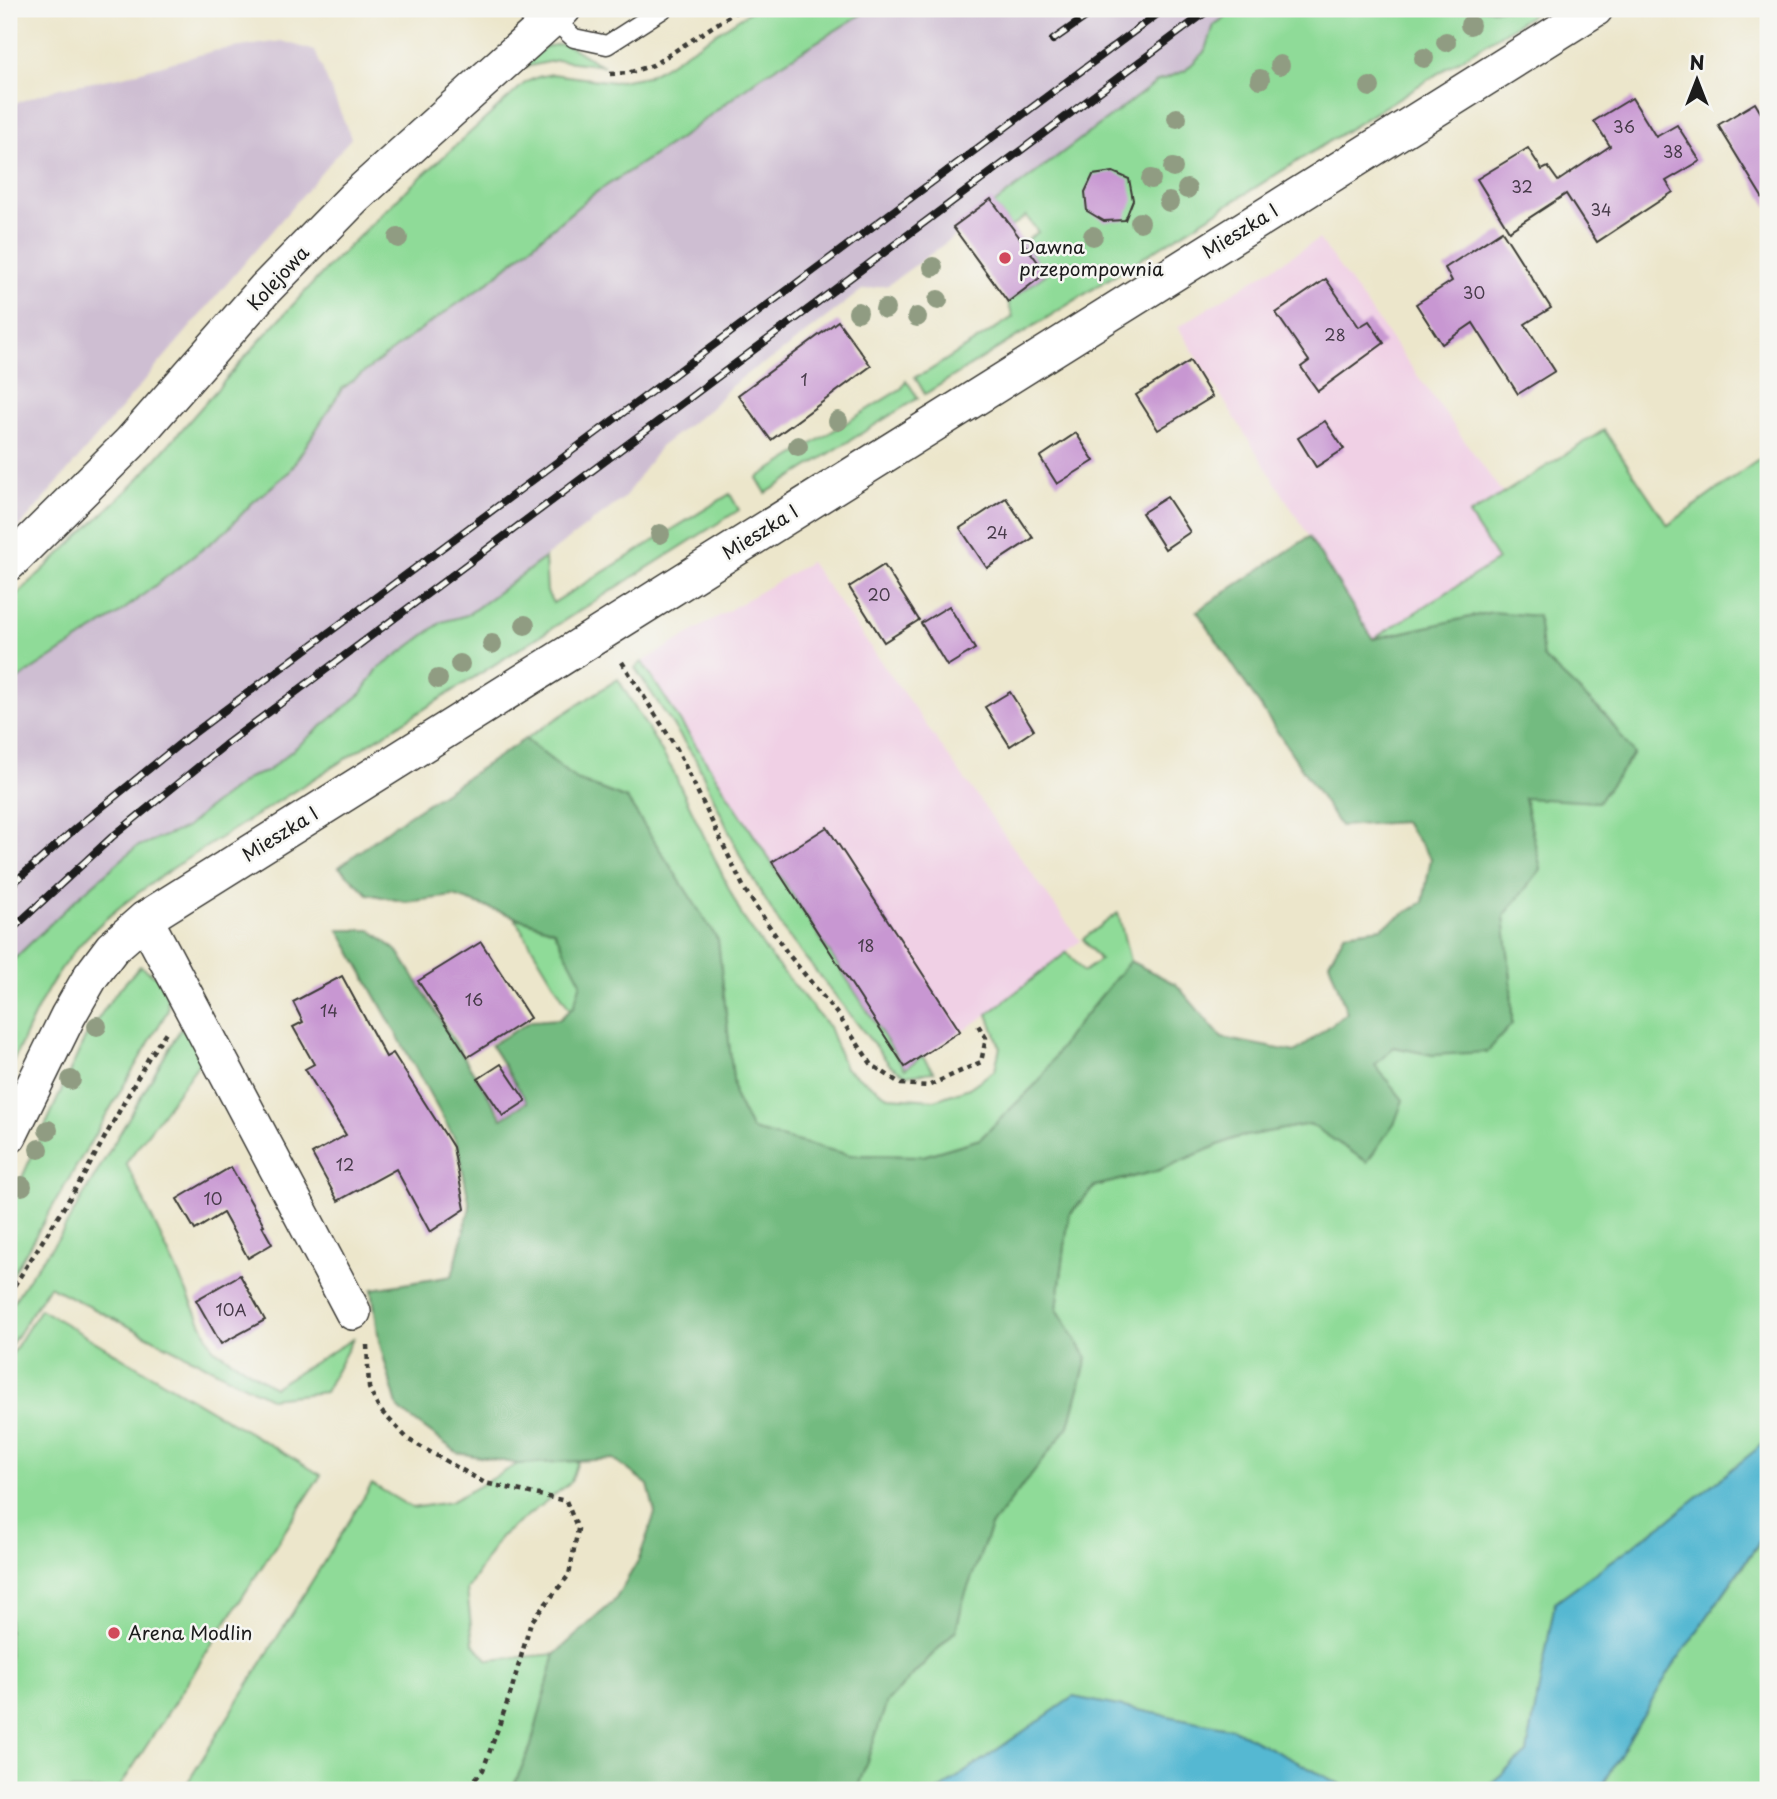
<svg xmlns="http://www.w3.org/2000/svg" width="1777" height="1799" font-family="'Playpen Sans',sans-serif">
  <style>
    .built { fill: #f0d0e5 }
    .industrial { fill: #cebed2 }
    .green { fill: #8fdb98; stroke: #567c5a; stroke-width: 2 }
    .forest { fill: #73bb80; stroke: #486c4e; stroke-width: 2 }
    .water { fill: #54b8d2; stroke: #386a77; stroke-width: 2 }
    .building { fill: #c897d2 }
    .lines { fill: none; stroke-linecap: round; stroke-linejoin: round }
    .service-casing { stroke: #3b3a36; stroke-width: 21 }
    .minor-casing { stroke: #3b3a36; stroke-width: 38 }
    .path { stroke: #3b3a36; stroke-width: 4.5; stroke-dasharray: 5 5; stroke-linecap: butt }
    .service { stroke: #fff; stroke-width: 18 }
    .minor { stroke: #fff; stroke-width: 35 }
    .rail-casing { stroke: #1c1c1c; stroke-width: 8 }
    .rail { stroke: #f6f6f2; stroke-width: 5; stroke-dasharray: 16; stroke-linecap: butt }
    .tree { fill: #909c82 }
    .poi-dot { fill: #d1495b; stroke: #f6f6f2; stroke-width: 2.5 }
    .labels { text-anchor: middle; stroke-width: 5; stroke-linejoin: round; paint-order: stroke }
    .number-label { font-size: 16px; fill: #473b4a }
    .street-label { font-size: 19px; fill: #1c1c1c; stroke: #f6f6f2 }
    .poi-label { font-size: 19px; fill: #1c1c1c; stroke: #f6f6f2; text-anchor: start }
  </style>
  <rect width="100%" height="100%" fill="#f6f6f2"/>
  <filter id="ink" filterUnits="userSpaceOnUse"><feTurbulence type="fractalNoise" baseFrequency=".0143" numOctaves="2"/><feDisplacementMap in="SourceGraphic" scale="14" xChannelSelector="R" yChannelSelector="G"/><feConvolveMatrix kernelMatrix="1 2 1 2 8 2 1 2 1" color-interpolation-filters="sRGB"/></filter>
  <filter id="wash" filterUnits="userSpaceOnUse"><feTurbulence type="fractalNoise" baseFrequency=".00686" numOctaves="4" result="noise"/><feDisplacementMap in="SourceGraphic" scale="28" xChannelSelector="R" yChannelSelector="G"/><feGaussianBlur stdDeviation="1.57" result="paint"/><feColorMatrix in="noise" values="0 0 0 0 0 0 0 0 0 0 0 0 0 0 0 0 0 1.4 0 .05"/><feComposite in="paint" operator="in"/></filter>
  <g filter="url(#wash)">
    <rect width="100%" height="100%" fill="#ece6cb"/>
    <g class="built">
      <polygon points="1319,239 1503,494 1469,516 1499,560 1373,639 1178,327"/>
      <polygon points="810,562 1080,941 988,1014 905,1069 642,662"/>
    </g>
    <g class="industrial">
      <polygon points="870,9 1237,9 1215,25 1206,50 1184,71 1158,81 994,204 953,227 958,234 888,285 862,290 775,357 752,370 730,387 712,407 660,447 624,498 467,615 442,622 377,670 362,693 266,772 250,777 207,809 186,828 136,847 75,900 9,964 9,685 117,615 226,531 251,504 289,472 342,389 417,332 486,284 592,195 679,139 760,77"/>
      <polygon points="282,41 315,51 351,138 19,528 9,536 9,105 60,88 120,77 213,51"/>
    </g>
    <g class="green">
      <polygon points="754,9 870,9 760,77 679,139 592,195 486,284 417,332 342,389 289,472 251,504 226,531 117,615 9,685 9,602 134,484 263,337 329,266 400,196 526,82 538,77 552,74 614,82 647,76 662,68"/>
      <polygon points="1237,9 1541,9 925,394 915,377 927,372 1013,317 1008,302 1046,274 1023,243 1038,232 1026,216 1011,227 994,204 1158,81 1185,71 1206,50 1214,25"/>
      <path d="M560 44C575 45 587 60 604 66L558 60 521 68 545 47Z"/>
      <polygon points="906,380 918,398 766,493 757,478 902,388"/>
      <polygon points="1604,430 1668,525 1768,453 1768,1440 1670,1519 1555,1602 1527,1753 1483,1790 1351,1790 1233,1729 1073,1697 939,1790 857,1790 887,1702 956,1630 964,1598 991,1526 1069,1426 1087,1358 1057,1309 1069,1215 1095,1186 1157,1171 1235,1138 1310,1124 1367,1162 1403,1100 1374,1065 1393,1047 1433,1055 1512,1024 1511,979 1504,916 1541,869 1524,797 1598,802 1607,717 1492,612 1373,639 1498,560 1469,515"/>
      <path d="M730 494 739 510 179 864C137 893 92 924 63 966 40 998 25 1035 9 1071V964L75 900 136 847 186 828 207 809 250 777 266 772 362 693 377 670 442 622 467 615 545 558 547 592 553 603Z"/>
      <polygon points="642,662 905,1069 922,1056 934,1072 906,1075 890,1065 784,931 744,864 696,760 635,668"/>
      <polygon points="618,679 672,769 742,916 772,959 829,1027 845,1068 889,1097 935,1100 969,1088 995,1070 1000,1047 988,1014 1067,952 1083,972 1100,960 1083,939 1118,913 1130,961 1068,1036 1039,1081 980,1139 923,1156 850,1155 752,1130 735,1097 718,940 627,799 577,780 525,739"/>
      <polygon points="514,917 554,930 581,982 574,1006 570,1010"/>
      <path d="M140 966C165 982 166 980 168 1010L9 1281V1199L20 1182 85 1038 114 995Z"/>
      <polygon points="181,1028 205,1055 126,1163 213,1348 274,1387 353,1339 325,1392 270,1398 49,1286 9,1348 9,1309 30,1276 60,1236"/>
      <polygon points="40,1309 321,1475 118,1790 9,1790 9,1359"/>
      <polygon points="578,1461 571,1482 500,1537 467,1590 473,1643 488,1660 555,1654 531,1746 512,1790 183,1790 372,1484 412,1508 450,1502 518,1464"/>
      <polygon points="1768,1534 1768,1790 1600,1790 1670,1670 1762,1539"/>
    </g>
    <polygon class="forest" points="1309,537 1373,639 1492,612 1538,616 1543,657 1607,717 1634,754 1598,802 1524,798 1541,869 1504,916 1511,979 1512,1024 1487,1052 1433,1055 1394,1047 1375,1065 1403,1100 1395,1122 1367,1162 1310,1124 1235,1138 1157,1171 1095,1186 1069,1215 1057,1309 1087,1358 1069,1426 991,1526 964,1598 956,1630 887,1702 857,1790 512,1790 531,1746 555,1654 615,1600 639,1559 655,1513 648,1485 614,1459 518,1464 458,1453 398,1409 379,1341 372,1289 452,1276 470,1207 458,1145 339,930 371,930 399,953 502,1118 527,1102 491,1045 531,1021 560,1019 574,1006 581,982 554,930 454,896 406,902 368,894 339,867 393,826 525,739 577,780 627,799 718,940 735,1097 752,1130 850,1155 923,1156 980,1139 1039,1081 1068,1036 1130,961 1176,984 1222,1038 1295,1052 1347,1013 1329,962 1345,933 1381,928 1423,902 1431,858 1404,822 1340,826 1197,611"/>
    <g class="water">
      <polygon points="1768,1440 1768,1534 1761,1539 1670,1670 1600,1790 1483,1790 1527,1753 1555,1602 1670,1519"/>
      <polygon points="1073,1697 1233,1729 1351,1790 939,1790"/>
    </g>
    <g id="blocks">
      <g class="building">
        <polygon points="1632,98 1656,137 1677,125 1700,161 1666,181 1673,192 1597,242 1566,194 1509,231 1477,179 1528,148 1542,170 1548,167 1558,181 1610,146 1594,121"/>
        <polygon points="1755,103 1768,125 1768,207 1718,125"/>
        <polygon points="1113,172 1129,179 1133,200 1125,220 1104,221 1087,211 1085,192 1093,175"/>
        <polygon points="991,199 1046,273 1008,302 953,227"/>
        <polygon points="1502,231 1551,308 1525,324 1555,371 1518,394 1473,323 1442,344 1416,304 1452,281 1445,268"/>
        <polygon points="1326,279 1359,327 1369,321 1384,343 1318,391 1301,367 1309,361 1276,313"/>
        <polygon points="838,321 871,366 771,440 738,395"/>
        <polygon points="1190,361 1212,397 1158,430 1136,395"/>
        <polygon points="1325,421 1344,449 1316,467 1298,438"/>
        <polygon points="1076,433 1094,461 1057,484 1040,457"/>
        <polygon points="1167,497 1190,532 1165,549 1142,513"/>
        <polygon points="1006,498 1033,538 987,568 960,528"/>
        <polygon points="884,565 919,620 884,642 849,587"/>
        <polygon points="949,606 975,649 947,666 921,623"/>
        <polygon points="1010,692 1034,730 1010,746 985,707"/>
        <polygon points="827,827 960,1031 905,1067 772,862"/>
        <polygon points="481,942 530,1018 468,1057 418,981"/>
        <polygon points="342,976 386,1057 393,1053 453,1147 465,1209 430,1232 396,1169 338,1201 312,1154 346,1135 305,1069 314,1064 293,1027 303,1022 293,1002"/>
        <polygon points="501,1064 526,1101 503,1116 478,1079"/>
        <polygon points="231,1167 264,1225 262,1226 272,1244 248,1258 223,1213 195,1230 177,1199"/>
        <polygon points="240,1275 265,1320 221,1344 196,1300"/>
      </g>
    </g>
  </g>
  <g filter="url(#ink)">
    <use href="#blocks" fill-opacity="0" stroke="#3b3a36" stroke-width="2"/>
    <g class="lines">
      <defs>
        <polyline id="service" points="552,18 574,38 607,45 663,9"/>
        <g id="minor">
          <polyline points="9,563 130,443 265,289 354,198 563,9"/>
          <polyline points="145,919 353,1312"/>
          <polyline points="9,1136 68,1016 91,976 112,948 145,919 1595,9"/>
        </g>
      </defs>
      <use href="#service" class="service-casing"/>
      <use href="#minor" class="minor-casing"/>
      <g class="path">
        <polyline points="610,74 628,73 653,65 740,9"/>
        <polyline points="622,662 677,749 745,890 788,954 838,1015 872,1065 901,1084 928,1086 981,1062 986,1038 976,1022"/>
        <polyline points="9,1294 83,1177 149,1057 166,1032"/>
        <polyline points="367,1345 369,1388 379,1409 409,1440 485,1483 566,1501 578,1529 569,1575 531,1622 510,1695 483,1770 466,1790"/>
      </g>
      <use href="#service" class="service"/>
      <use href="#minor" class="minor"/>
      <defs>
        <g id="rail">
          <polyline points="1053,40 1097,9"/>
          <polyline points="9,887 76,828 182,742 1164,9"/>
          <polyline points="9,932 112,837 225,745 1210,9"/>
        </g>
      </defs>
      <use href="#rail" class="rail-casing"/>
      <use href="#rail" class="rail"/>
    </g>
    <g class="tree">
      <circle cx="1470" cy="25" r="10"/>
      <circle cx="1446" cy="42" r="10"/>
      <circle cx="1424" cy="58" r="10"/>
      <circle cx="1280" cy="65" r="10"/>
      <circle cx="1260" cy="79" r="10"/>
      <circle cx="1370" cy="87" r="10"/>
      <circle cx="1177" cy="118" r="10"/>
      <circle cx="1173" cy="168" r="10"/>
      <circle cx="1151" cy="179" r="10"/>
      <circle cx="1187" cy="189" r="10"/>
      <circle cx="1169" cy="202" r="10"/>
      <circle cx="1140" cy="222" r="10"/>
      <circle cx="1093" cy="236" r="10"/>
      <circle cx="398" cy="238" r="10"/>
      <circle cx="933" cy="267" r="10"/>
      <circle cx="938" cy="300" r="10"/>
      <circle cx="885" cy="309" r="10"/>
      <circle cx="858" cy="312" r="10"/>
      <circle cx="917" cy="317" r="10"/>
      <circle cx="838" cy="421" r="10"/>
      <circle cx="798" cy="446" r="10"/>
      <circle cx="660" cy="534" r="10"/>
      <circle cx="525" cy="625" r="10"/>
      <circle cx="492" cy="644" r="10"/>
      <circle cx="460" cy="664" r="10"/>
      <circle cx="438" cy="679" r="10"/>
      <circle cx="97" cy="1026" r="10"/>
      <circle cx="71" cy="1080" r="10"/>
      <circle cx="48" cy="1130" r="10"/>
      <circle cx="39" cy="1149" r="10"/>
      <circle cx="22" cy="1186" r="10"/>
    </g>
  </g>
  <g class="poi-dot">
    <circle cx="1005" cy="258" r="7"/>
    <circle cx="114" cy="1633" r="7"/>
  </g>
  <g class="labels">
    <g class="number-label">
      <text x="1624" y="133">36</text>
      <text x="1673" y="158">38</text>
      <text x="1522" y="193">32</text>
      <text x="1601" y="216">34</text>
      <text x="1474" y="299">30</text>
      <text x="1335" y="341">28</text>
      <text x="804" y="386">1</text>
      <text x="997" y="539">24</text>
      <text x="879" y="601">20</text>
      <text x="866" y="952">18</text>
      <text x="474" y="1006">16</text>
      <text x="329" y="1017">14</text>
      <text x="345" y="1171">12</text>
      <text x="213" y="1205">10</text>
      <text x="231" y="1316">10A</text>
    </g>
    <g class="street-label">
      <text transform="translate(1240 231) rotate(-32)" y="7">Mieszka I</text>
      <text transform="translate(278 278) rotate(-47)" y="7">Kolejowa</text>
      <text transform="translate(760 532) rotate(-32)" y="7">Mieszka I</text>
      <text transform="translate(280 834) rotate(-32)" y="7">Mieszka I</text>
    </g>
    <g class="poi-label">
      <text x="1019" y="254">Dawna<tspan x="1019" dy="22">przepompownia</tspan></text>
      <text x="128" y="1640">Arena Modlin</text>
    </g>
  </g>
  <rect width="1777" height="1799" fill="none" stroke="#f6f6f2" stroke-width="35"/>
  <g transform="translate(1697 80)" stroke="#f6f6f2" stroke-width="5" paint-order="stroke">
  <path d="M0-5L12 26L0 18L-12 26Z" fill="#1c1c1c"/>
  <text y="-10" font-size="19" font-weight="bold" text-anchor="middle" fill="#1c1c1c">N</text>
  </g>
</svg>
